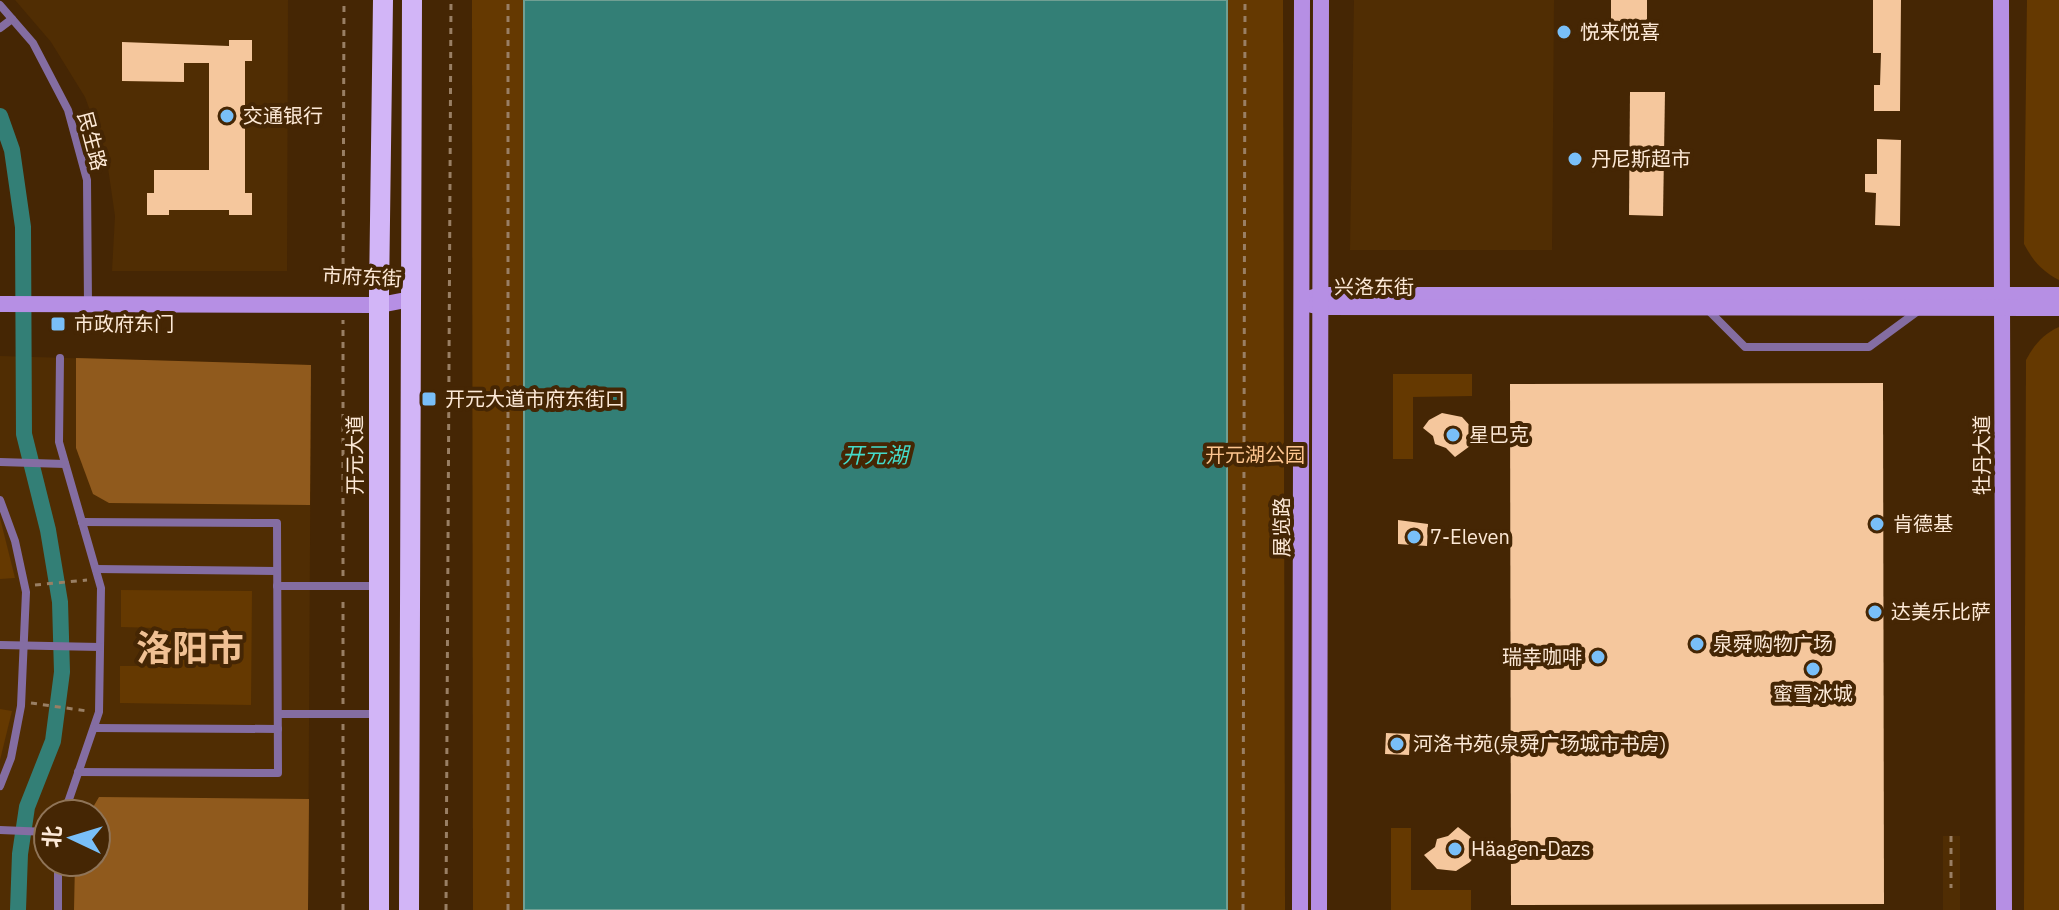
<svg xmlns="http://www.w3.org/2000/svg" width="2059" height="910" font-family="'IBM Plex Sans','Noto Sans SC',sans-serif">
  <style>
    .built { fill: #502d03; fill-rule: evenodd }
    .green { fill: #653901 }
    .forest { fill: #905a1d }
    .water { fill: #337f76; stroke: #709f93; stroke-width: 2 }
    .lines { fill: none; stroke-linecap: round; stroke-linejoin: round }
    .canal { stroke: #337f76; stroke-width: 16 }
    .building { fill: #f5c79d }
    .path { stroke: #997f64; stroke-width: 3; stroke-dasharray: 6 6; stroke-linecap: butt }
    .lane { stroke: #846da2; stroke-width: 8 }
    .secondary { stroke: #b68fe4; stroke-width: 16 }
    .primary { stroke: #d2b5f7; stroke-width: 20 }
    .poi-dot { fill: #79bff8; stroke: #452604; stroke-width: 3 }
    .labels { text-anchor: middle; stroke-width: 8; stroke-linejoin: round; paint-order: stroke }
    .poi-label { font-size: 20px; fill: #fde9d7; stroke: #452604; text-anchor: start }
    .street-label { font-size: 20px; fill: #fde9d7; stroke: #452604 }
    .park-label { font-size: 20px; fill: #fdc58f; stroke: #452604 }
    .water-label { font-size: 22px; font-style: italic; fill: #44dac9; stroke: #452604 }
    .town-label { font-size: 36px; font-weight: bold; fill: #f0c093; stroke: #452604 }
  </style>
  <rect width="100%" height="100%" fill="#452604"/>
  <g class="built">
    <polygon points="15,0 288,0 287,271 112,271 115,216 106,154 85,97 51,42"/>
    <polygon points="1354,0 1554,0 1552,250 1350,250"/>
    <path d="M0 356 311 365 308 910H0ZM48 814H96V862H48Z"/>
    <rect x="1943" y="836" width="17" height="74"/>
  </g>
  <g class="green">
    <polygon points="472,0 524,0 524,910 473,910"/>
    <polygon points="1227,0 1283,0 1285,910 1227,910"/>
    <path d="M2027 0H2059V280C2042 271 2033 261 2024 244Z"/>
    <path d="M2059 327V910H2024L2026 360C2034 345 2043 334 2059 327Z"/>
    <polygon points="1393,374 1472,374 1472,396 1413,397 1413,459 1393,459"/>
    <polygon points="0,518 15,578 0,579"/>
    <polygon points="121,590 252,591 251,705 120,703 120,666 157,666 157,628 121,627"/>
    <polygon points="0,709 12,711 0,760"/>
    <polygon points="1391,828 1411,828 1411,890 1471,890 1471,910 1391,910"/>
  </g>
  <g class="forest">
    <polygon points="76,358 311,365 310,505 109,503 93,494 76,448"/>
    <polygon points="99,797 309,799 308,910 74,910 75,862 96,862 96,814 89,814"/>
  </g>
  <rect class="water" x="524" y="0" width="703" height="910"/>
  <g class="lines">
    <polyline class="canal" points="0,116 12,150 23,227 24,434 48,530 60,602 62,672 53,741 27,807 20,854 18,910"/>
  </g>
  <g class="building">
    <rect x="1611" y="0" width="36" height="40"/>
    <polygon points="1873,0 1901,0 1900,111 1874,111 1874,85 1880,85 1881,53 1873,53"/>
    <polygon points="229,40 252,40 252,61 245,61 245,193 252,193 252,215 229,215 229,210 169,210 169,215 147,215 147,193 154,193 154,170 209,170 209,63 184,63 184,82 122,81 122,42 229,46"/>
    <polygon points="1630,92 1665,92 1663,216 1629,215"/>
    <polygon points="1877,139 1901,140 1900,226 1875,225 1876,193 1865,192 1865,174 1877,174"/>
    <polygon points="1883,383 1884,904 1511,905 1510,384"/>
    <polygon points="1442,413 1462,417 1472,428 1470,446 1455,457 1446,448 1435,444 1433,436 1423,428 1429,420"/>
    <polygon points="1398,520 1428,524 1427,546 1398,544"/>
    <polygon points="1386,733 1410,734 1409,755 1385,754"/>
    <polygon points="1458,827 1472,838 1474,857 1470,862 1456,871 1437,869 1424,855 1435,847 1437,839 1448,836"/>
  </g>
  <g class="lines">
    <g class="path">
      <polyline points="343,288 344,0"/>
      <polyline points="343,576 343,320"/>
      <polyline points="35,585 87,580"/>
      <polyline points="31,703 87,711"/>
      <polyline points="343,704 343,596"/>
      <polyline points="343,724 343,910"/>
      <polyline points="1951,836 1951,888"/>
      <polyline points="446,910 451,0"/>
      <polyline points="508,910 508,0"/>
      <polyline points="1243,910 1245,0"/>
    </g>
    <g class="lane">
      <polyline points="0,5 33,43 68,110 87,180 88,305"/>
      <polyline points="0,28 12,19"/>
      <polyline points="1707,309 1745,347 1869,347 1918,311"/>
      <polyline points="60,358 59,442 101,588 99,712 64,814"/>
      <polyline points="0,462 65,464"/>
      <polyline points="0,500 15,541 26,592 21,706 11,758 0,786"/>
      <polyline points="96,569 277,571"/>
      <polyline points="277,586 376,586"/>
      <polyline points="0,645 100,647"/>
      <polyline points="278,714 377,714"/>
      <polyline points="94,728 278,729"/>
      <polyline points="78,772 278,773 277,523 82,522"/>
      <polyline points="0,830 48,832"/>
      <polyline points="58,910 58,862"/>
    </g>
    <g class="secondary">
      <polyline points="2001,0 2004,910"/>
      <polyline points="1311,298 1321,295 2059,295"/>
      <polyline points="0,304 380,305 411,299"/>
      <polyline points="1312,305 1321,307 2059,308"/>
      <polyline points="1300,910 1302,0"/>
      <polyline points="1319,910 1321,0"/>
    </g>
    <g class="primary">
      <polyline points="379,910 379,294 383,0"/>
      <polyline points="409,910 412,0"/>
    </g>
  </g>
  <g class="poi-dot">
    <circle cx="1564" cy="32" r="8"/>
    <circle cx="227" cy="116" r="8"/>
    <circle cx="1575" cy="159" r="8"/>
    <rect x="50" y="316" width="16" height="16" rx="4"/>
    <rect x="421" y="391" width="16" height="16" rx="4"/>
    <circle cx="1453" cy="435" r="8"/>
    <circle cx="1877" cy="524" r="8"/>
    <circle cx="1414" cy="537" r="8"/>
    <circle cx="1875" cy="612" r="8"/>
    <circle cx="1697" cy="644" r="8"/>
    <circle cx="1598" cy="657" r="8"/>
    <circle cx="1813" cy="669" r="8"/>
    <circle cx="1397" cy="744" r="8"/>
    <circle cx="1455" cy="849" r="8"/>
  </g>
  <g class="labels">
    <g class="poi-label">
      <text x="1580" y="39">悦来悦喜</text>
      <text x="243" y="123">交通银行</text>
      <text x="1591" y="166">丹尼斯超市</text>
      <text x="74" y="331">市政府东门</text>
      <text x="445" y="406">开元大道市府东街口</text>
      <text x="1469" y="442">星巴克</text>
      <text x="1893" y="531">肯德基</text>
      <text x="1430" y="544">7-Eleven</text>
      <text x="1891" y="619">达美乐比萨</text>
      <text x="1713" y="651">泉舜购物广场</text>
      <text x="1582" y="664" text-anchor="end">瑞幸咖啡</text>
      <text x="1813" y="701" text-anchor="middle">蜜雪冰城</text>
      <text x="1413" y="751">河洛书苑(泉舜广场城市书房)</text>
      <text x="1471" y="856">Häagen-Dazs</text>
    </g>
    <g class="street-label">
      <text transform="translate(92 141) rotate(75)" y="7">民生路</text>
      <text transform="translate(362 277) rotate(3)" y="7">市府东街</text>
      <text x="1374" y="294">兴洛东街</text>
      <text transform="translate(355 455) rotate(-90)" y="7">开元大道</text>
      <text transform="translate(1982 455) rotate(-90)" y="7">牡丹大道</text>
      <text transform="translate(1282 527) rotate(-90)" y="7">展览路</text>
    </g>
    <g class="park-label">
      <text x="1255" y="462">开元湖公园</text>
    </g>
    <g class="water-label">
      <text x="875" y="463">开元湖</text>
    </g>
    <g class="town-label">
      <text x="190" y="661">洛阳市</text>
    </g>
  </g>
  <g transform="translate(72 838) rotate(274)"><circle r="38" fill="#452604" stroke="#8f7458" stroke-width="2"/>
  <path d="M0-6L14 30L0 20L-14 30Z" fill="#79bff8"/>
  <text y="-12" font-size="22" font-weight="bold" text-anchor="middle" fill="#fde9d7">北</text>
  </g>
</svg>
